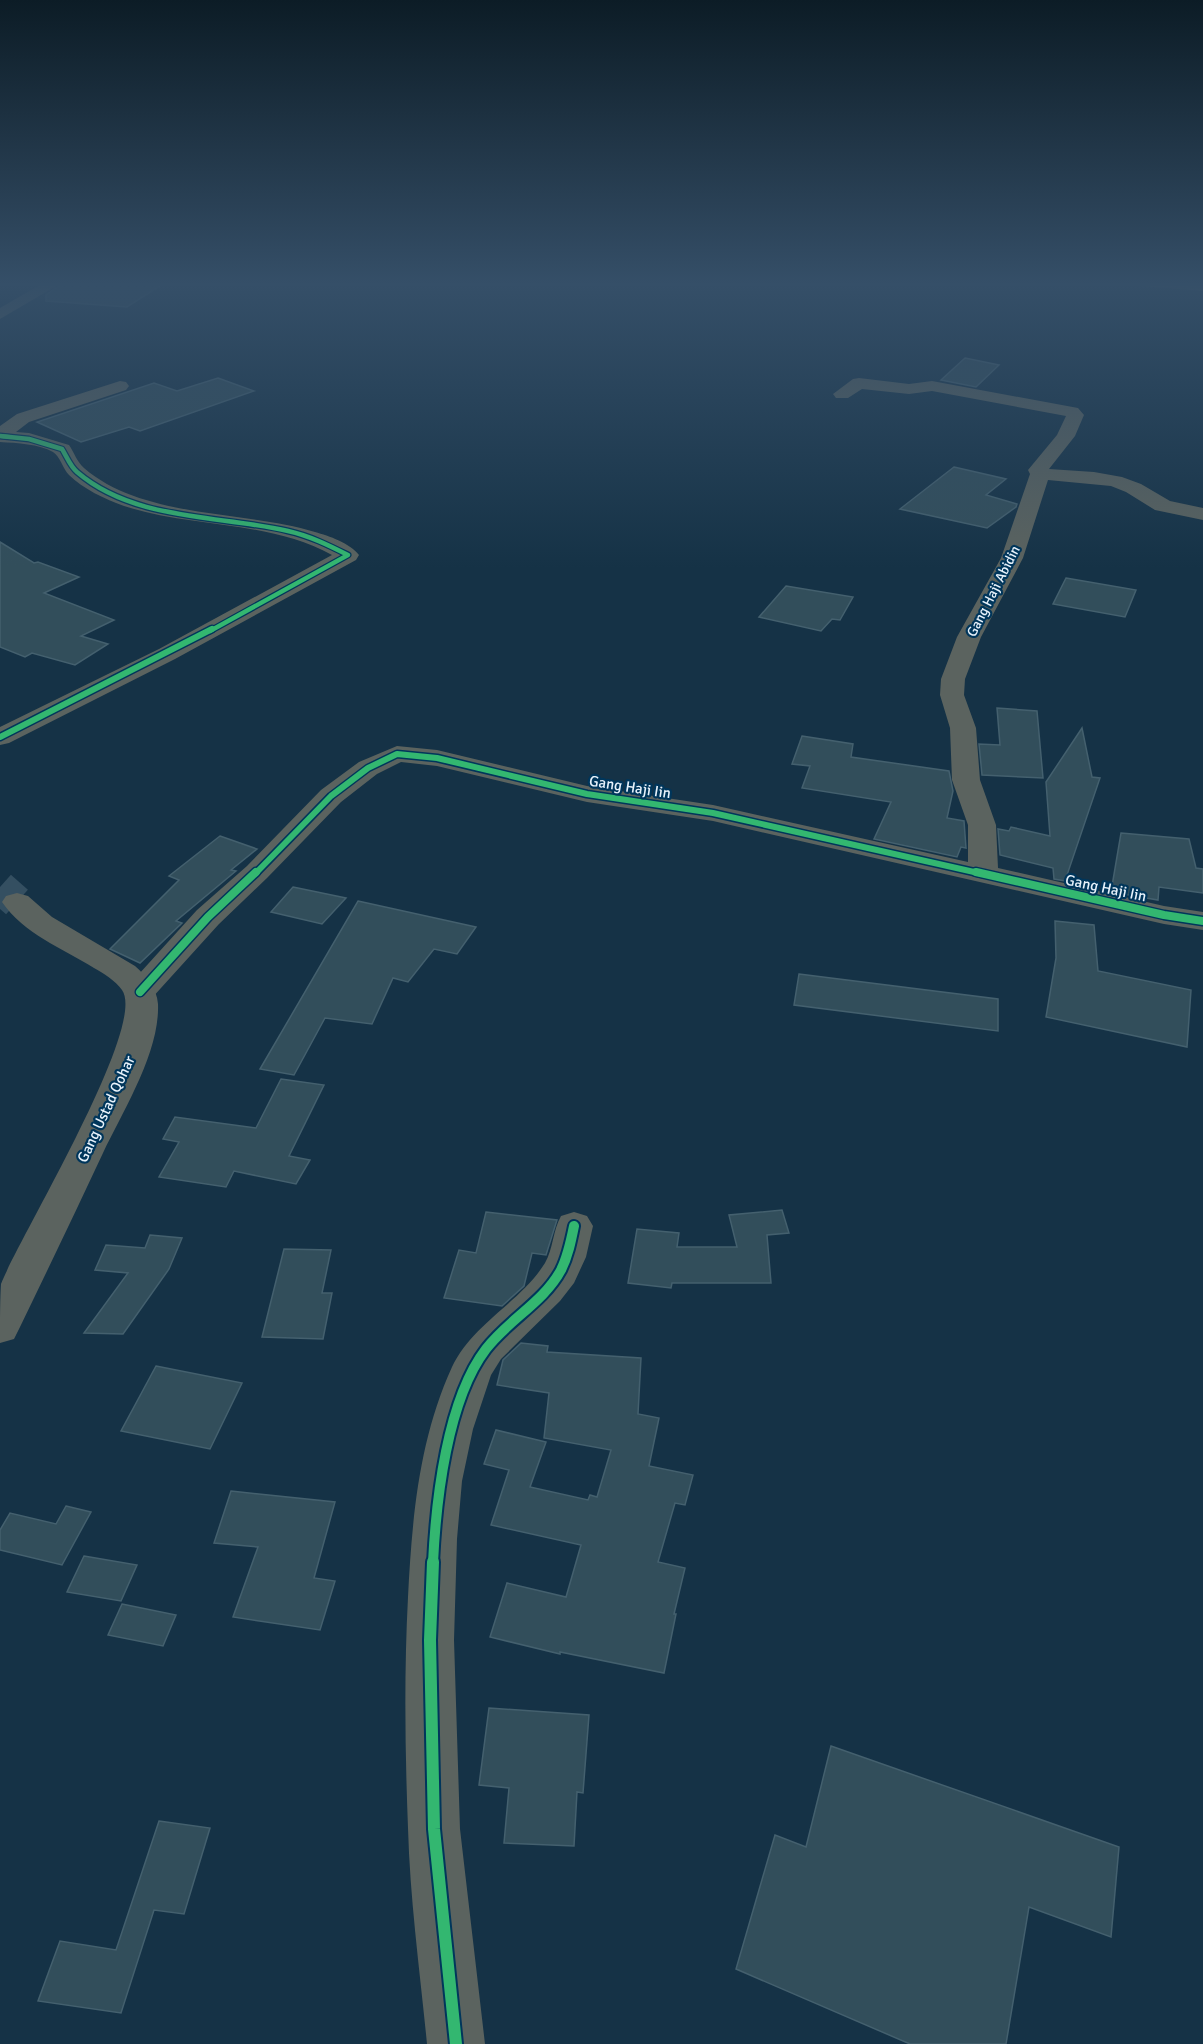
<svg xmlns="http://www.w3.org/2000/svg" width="1203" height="2044" font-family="Signika,sans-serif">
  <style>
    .building { fill: #324e5b; stroke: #44606e; stroke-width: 1.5 }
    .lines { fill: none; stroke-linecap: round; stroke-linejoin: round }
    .tertiary-tunnel { stroke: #344f61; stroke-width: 33; stroke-dasharray: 33 16; stroke-linecap: butt }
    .minor { fill: #5b635f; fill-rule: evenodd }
    .tertiary { fill: #5b635f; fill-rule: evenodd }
    .cycleway-far5-casing { stroke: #00365b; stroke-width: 6 }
    .cycleway-far4-casing { stroke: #00365b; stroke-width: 7 }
    .cycleway-far3-casing { stroke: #00365b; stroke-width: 9 }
    .cycleway-far2-casing { stroke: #00365b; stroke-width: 11 }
    .cycleway-far1-casing { stroke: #00365b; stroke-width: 14 }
    .cycleway-casing { stroke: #00365b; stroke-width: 16 }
    .cycleway-far5 { stroke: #33b770; stroke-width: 4 }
    .cycleway-far4 { stroke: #33b770; stroke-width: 4.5 }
    .cycleway-far3 { stroke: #33b770; stroke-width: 6 }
    .cycleway-far2 { stroke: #33b770; stroke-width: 8 }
    .cycleway-far1 { stroke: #33b770; stroke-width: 10 }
    .cycleway { stroke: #33b770; stroke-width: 12 }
    .labels { text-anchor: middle; stroke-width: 4.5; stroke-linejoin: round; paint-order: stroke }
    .far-street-label { font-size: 14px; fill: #e7f2fb; stroke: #00365b }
    .street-label { font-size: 15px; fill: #e7f2fb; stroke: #00365b }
  </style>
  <rect width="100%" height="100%" fill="#153246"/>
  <g class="building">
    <polygon points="65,282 166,282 127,307 46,301 46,295"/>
    <polygon points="965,358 999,365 976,387 941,380"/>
    <polygon points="218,378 254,391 140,431 129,427 81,442 37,422 154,383 177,391"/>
    <polygon points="954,467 1006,479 986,495 1017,504 1016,507 987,528 900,509"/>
    <polygon points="0,542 34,563 38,562 79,577 44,593 114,620 81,636 108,644 75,665 32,653 25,657 0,647"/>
    <polygon points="1066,578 1136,590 1125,617 1053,604"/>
    <polygon points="786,586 853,597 840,620 832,619 821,631 759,617"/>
    <polygon points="997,708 1037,711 1043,778 982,775 979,744 1000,745"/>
    <polygon points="1082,728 1092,777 1100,778 1065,881 1054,879 1053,868 1000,855 998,829 1009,831 1011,827 1050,836 1046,782"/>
    <polygon points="802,736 853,744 851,757 949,771 953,791 947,818 964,821 966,848 961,847 957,857 874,839 891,802 802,788 810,766 792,764"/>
    <polygon points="1121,833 1189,839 1196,868 1203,869 1203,893 1159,887 1158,900 1111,892"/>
    <polygon points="220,836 257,849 231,870 236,871 176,921 182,923 140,963 110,949 179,880 169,876"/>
    <polygon points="293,887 346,898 322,924 271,912"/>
    <polygon points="358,901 476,927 457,954 434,949 408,982 393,978 372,1024 325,1018 294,1075 260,1069"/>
    <polygon points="1055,921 1094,925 1098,971 1191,990 1187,1047 1046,1017 1056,958"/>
    <polygon points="799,974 998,999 998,1031 794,1005"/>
    <polygon points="281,1079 324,1085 289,1156 310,1160 296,1184 234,1171 226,1187 159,1177 179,1142 163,1139 175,1117 256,1128"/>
    <polygon points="782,1210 789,1233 767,1235 771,1283 672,1283 671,1288 628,1283 637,1229 679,1233 677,1247 737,1247 729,1215"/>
    <polygon points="486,1212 557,1220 546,1255 532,1253 524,1286 502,1306 444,1298 459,1250 476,1253"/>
    <polygon points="150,1235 182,1238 169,1269 123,1334 84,1333 128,1273 95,1270 106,1245 145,1248"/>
    <polygon points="284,1249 331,1250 322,1293 332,1293 323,1339 262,1337"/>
    <polygon points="521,1343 548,1346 547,1352 641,1358 638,1414 659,1418 649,1466 693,1475 685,1505 675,1503 658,1562 685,1568 674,1614 676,1614 664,1673 560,1652 560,1654 490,1637 507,1583 566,1597 581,1545 491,1525 509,1470 484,1464 496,1430 546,1442 530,1487 588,1500 590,1495 597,1497 611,1450 544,1438 549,1393 497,1385 503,1360"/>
    <polygon points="156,1366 242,1383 210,1449 121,1431"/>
    <polygon points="231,1491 335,1502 314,1578 335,1581 320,1630 233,1617 258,1547 214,1543"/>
    <polygon points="66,1506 91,1512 62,1565 0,1550 0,1530 10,1513 56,1524"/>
    <polygon points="84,1556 137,1565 121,1601 67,1592"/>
    <polygon points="122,1604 176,1615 163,1646 108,1635"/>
    <polygon points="489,1708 589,1715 583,1793 577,1792 574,1846 504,1843 509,1788 479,1785"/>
    <polygon points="831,1746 1119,1847 1111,1937 1029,1907 1006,2044 910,2044 736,1969 775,1835 806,1847"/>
    <polygon points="159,1821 210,1828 184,1914 154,1910 121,2013 38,2001 60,1941 116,1950"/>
  </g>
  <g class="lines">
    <polyline class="tertiary-tunnel" points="0,887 17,902"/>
    <g class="minor">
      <polygon points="45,282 63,282 0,319 0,308"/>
      <polygon points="1134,282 1203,283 1203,291 1141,286"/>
      <polygon points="859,378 909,384 932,381 1078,408 1084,415 1075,436 1049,469 1094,472 1122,477 1141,484 1170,501 1203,508 1203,520 1155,510 1126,492 1111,486 1048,480 1023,558 981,637 965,679 964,695 976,728 980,780 996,825 998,868 1164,906 1203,912 1203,930 1164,924 713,821 587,802 437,766 401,762 377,774 341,802 267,878 219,924 151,999 140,1002 129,999 124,992 129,985 197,910 247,866 321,790 359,762 397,746 437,750 587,786 713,805 968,862 968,825 952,780 950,728 940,695 941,679 957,637 1001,558 1030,474 1028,470 1057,435 1066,416 932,391 909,394 862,389 848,398 836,398 833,394 853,379"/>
      <path d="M120 381 126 382 129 386 126 390 29 422 16 432 29 433 69 445C74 452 77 462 84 468 143 519 243 510 315 532 329 536 350 543 359 555L356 560 175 659 9 743 0 745V727L159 649 332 555C269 520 191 528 124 506 105 499 83 489 69 475 63 469 60 456 53 452 39 444 17 443 0 442V426L17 414Z"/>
      <path d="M574 1212 587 1216 593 1226 586 1257 574 1283 560 1301 501 1359 491 1375 473 1429 462 1481 457 1539 454 1640 460 1829 485 2044H427C420 1972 410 1900 408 1828 405 1751 404 1673 408 1597 412 1518 419 1439 452 1367 473 1323 520 1303 545 1263 553 1249 553 1230 561 1216Z"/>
    </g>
    <path class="tertiary" d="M17 893 28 896 52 917 135 966C146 976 157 988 158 1004 160 1052 123 1111 103 1153 76 1211 48 1269 20 1327L14 1339 0 1343C0 1328 0 1298 1 1284 19 1238 148 1026 122 990 116 981 103 973 94 968 62 948 24 934 2 902L6 896Z"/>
    <defs>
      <polyline id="cycleway-far5" points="0,436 10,437"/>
      <path id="cycleway-far4" d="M0 436 29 439 62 449C67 457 70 466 77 472 134 521 219 515 288 531 310 536 328 545 348 555L210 631"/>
      <g id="cycleway-far3">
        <polyline points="0,737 212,629"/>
        <polyline points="255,874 331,796 368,768 397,754 437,758 587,794 713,813 983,874"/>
      </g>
      <g id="cycleway-far2">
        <polyline points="976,872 1164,915 1203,921"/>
        <polyline points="140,992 208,917 256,872"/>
      </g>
      <path id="cycleway-far1" d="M433 1563C436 1500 447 1400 486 1349 508 1320 544 1302 561 1270 568 1256 571 1241 574 1226"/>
      <polyline id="cycleway" points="433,1562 430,1640 434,1829 456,2044"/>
    </defs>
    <use href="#cycleway-far5" class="cycleway-far5-casing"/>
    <use href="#cycleway-far4" class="cycleway-far4-casing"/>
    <use href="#cycleway-far3" class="cycleway-far3-casing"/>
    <use href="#cycleway-far2" class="cycleway-far2-casing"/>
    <use href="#cycleway-far1" class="cycleway-far1-casing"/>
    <use href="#cycleway" class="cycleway-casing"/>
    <use href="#cycleway-far5" class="cycleway-far5"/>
    <use href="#cycleway-far4" class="cycleway-far4"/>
    <use href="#cycleway-far3" class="cycleway-far3"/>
    <use href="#cycleway-far2" class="cycleway-far2"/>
    <use href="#cycleway-far1" class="cycleway-far1"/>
    <use href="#cycleway" class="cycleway"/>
  </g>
  <linearGradient id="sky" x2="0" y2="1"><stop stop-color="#0c1c26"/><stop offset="0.5" stop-color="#354f68"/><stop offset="1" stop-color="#354f68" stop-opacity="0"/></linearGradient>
  <rect width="1203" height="568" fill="url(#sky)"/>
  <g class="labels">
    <g class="far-street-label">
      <text transform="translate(993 591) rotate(-63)" y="5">Gang Haji Abidin</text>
    </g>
    <g class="street-label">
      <text transform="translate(630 787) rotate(9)" y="5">Gang Haji Iin</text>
      <text transform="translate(1106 888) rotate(12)" y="5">Gang Haji Iin</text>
      <text transform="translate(106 1109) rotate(-65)" y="5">Gang Ustad Qohar</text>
    </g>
  </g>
</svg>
